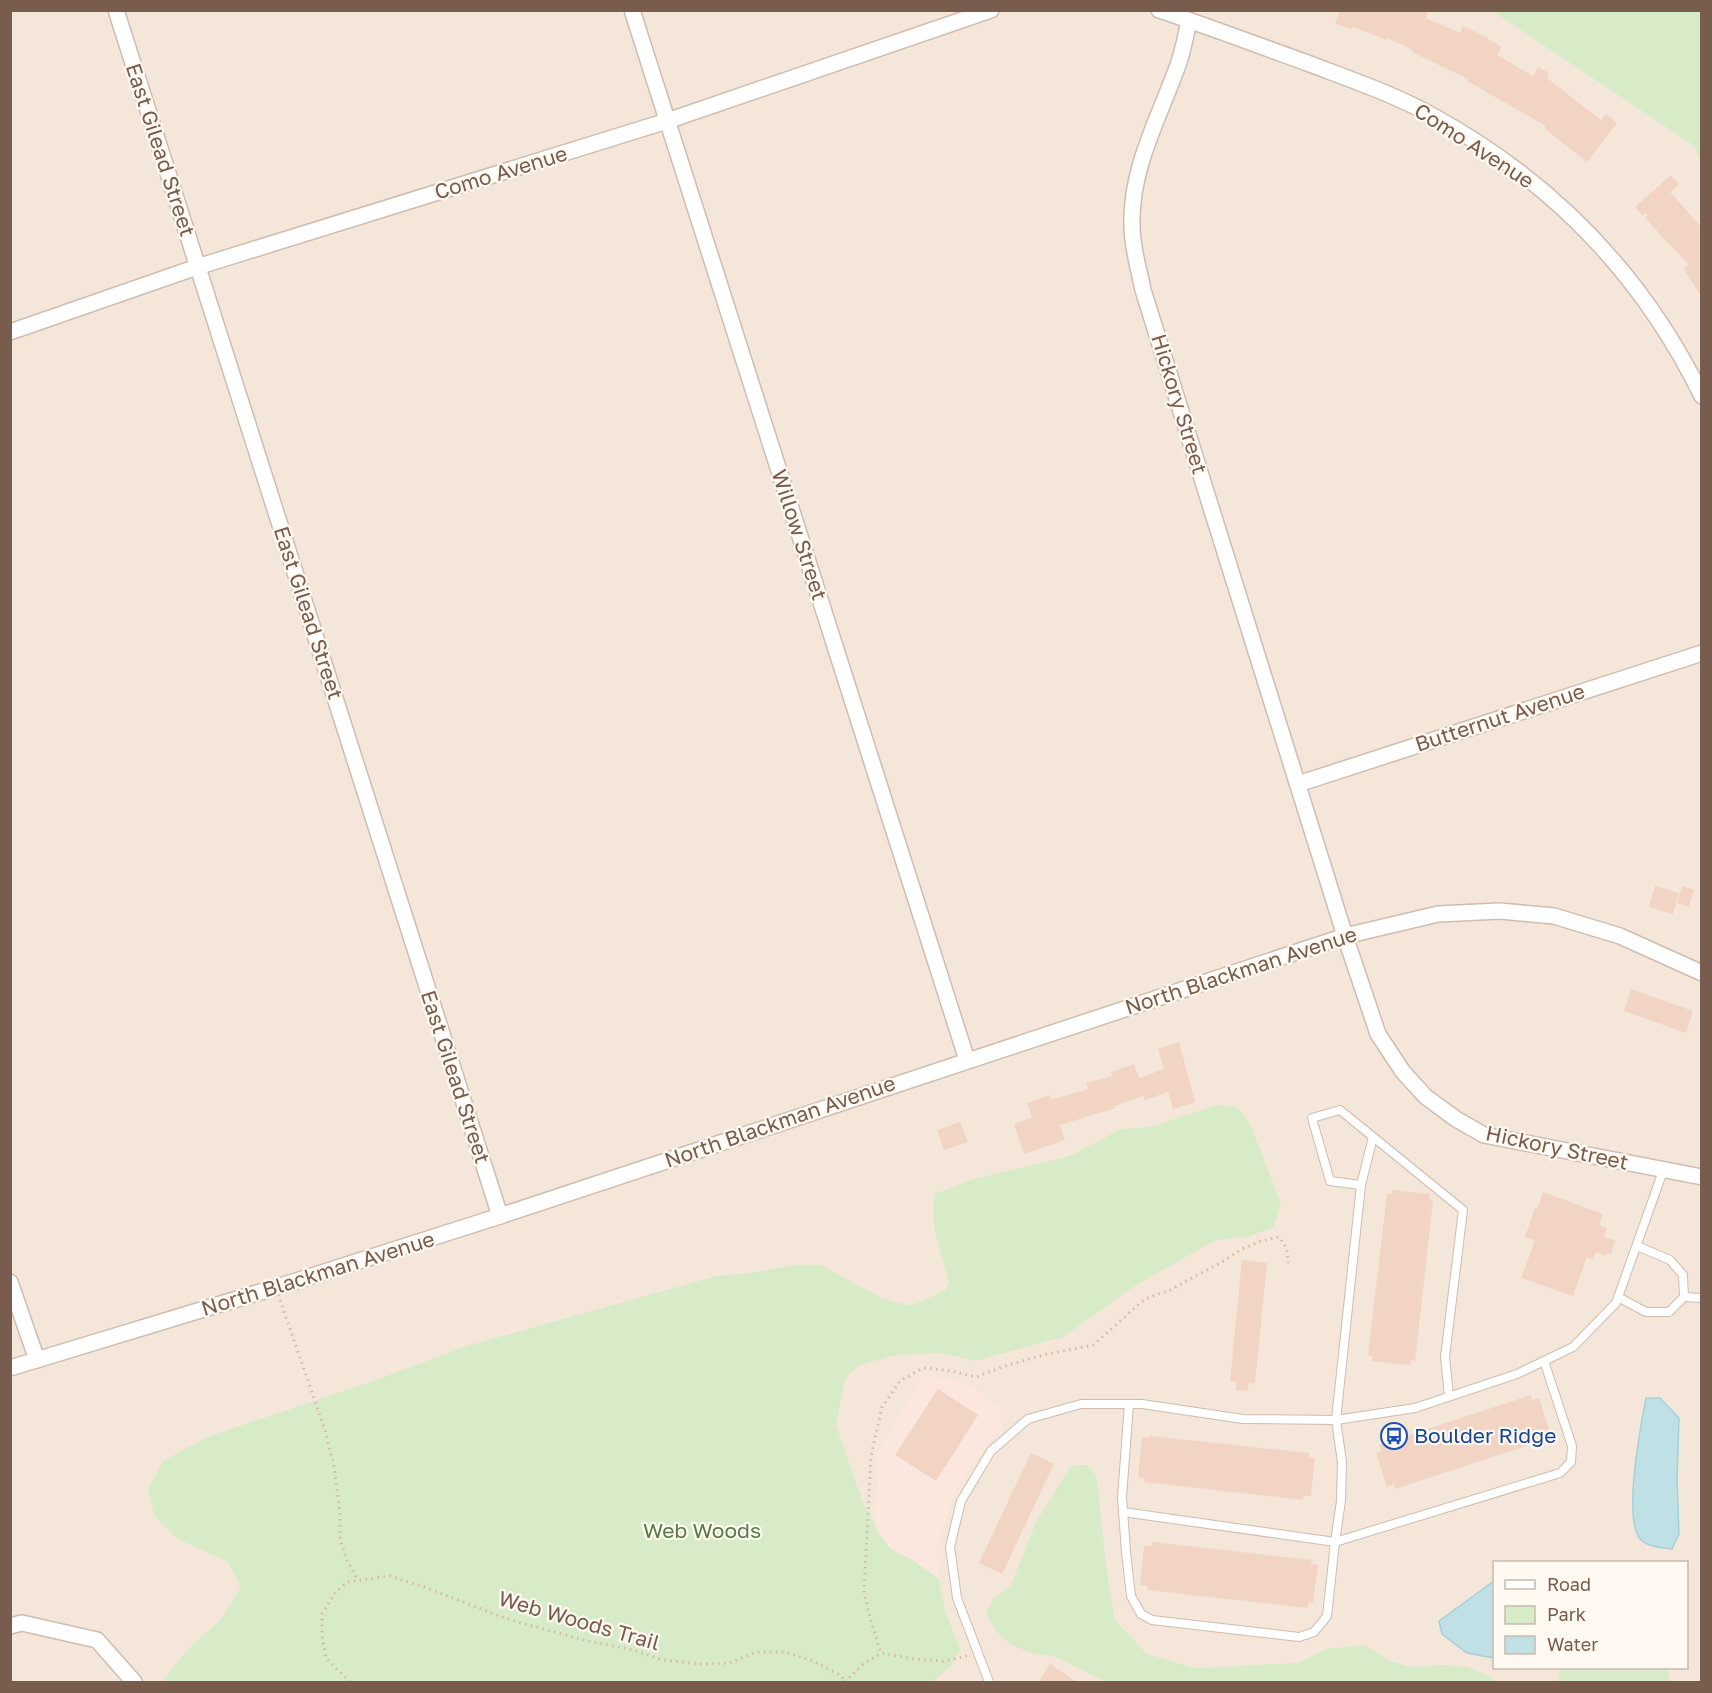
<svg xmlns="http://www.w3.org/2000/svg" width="1712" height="1693" font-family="'Golos Text',sans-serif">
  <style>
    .residential { fill: #f4e7d9; fill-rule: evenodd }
    .commercial { fill: #fce7df }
    .green { fill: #d7ebc8 }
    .water { fill: #bfe1e6; stroke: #a5d1d8; stroke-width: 1.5 }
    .building { fill: #f1d4c3 }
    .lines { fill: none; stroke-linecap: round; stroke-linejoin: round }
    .service-casing { stroke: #cfbdaf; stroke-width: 10 }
    .minor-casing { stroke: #cfbdaf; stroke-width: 18 }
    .path { stroke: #d7b7a5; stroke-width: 3; stroke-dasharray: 1.5 4.5; stroke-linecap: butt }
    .service { stroke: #fff; stroke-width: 8 }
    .minor { stroke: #fff; stroke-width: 15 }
    .labels { text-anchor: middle; stroke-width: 4.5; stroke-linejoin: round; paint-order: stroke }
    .street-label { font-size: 21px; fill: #785c4d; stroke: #fff9f1 }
    .transit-label { font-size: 21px; fill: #164399; stroke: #fff9f1; text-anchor: start }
    .park-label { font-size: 21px; fill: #567d45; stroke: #fff9f1 }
  </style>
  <rect width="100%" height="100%" fill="#fcf5eb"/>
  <path class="residential" d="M11 11H1492L1694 146 1702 162 1701 1682H913L264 1608 166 1682H11ZM1000 1409 1002 1429 980 1454 958 1484 935 1549 938 1579 911 1559 875 1512 878 1489 876 1456ZM1494 1562H1686V1668H1494Z"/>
  <polygon class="commercial" points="924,1376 953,1380 976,1389 1001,1410 1002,1429 980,1454 958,1484 935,1549 939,1579 911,1559 891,1550 880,1535 875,1512 878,1489 876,1456"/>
  <g class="green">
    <polygon points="1492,11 1701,11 1701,162 1694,146"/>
    <polygon points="1216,1105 1237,1107 1250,1123 1281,1204 1273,1228 1247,1237 1216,1240 1136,1285 1063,1337 975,1361 941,1353 897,1355 859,1365 845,1379 836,1425 862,1500 880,1535 891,1549 911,1559 939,1579 945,1611 960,1649 951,1666 932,1682 162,1682 186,1651 221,1619 241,1587 228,1562 178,1539 155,1517 148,1489 163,1461 207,1437 368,1383 467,1346 717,1276 750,1273 793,1265 821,1265 883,1299 911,1306 946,1290 949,1282 934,1228 934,1194 974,1179 1070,1156 1121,1129 1151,1127"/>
    <polygon points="1088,1465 1097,1479 1106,1566 1115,1620 1147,1654 1195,1668 1298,1663 1326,1649 1365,1645 1392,1662 1411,1667 1442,1665 1468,1667 1489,1676 1497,1682 1106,1682 1056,1657 1035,1654 1011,1645 995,1630 986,1612 992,1600 1011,1585 1036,1522 1071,1466"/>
    <polygon points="1559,1668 1669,1668 1669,1682 1556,1682 1559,1676"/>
  </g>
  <g class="water">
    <path d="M1646 1398H1660L1679 1418 1677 1479 1679 1534 1672 1549C1662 1548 1649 1547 1641 1540 1622 1521 1641 1424 1646 1398Z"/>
    <polygon points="1494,1581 1494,1658 1467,1653 1442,1634 1439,1621"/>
  </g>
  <g class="building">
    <polygon points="1340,10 1429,10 1426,18 1460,33 1463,26 1478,33 1502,47 1497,55 1533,76 1538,67 1549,73 1547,78 1601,120 1606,114 1617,123 1587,162 1544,128 1546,126 1467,81 1468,79 1412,52 1413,50 1387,38 1387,40 1353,27 1352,30 1335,23"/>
    <polygon points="1671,175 1679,184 1670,192 1701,227 1701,296 1684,269 1689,265 1645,218 1648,215 1646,213 1643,216 1635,207"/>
    <polygon points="1655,886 1679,893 1673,914 1649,907"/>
    <polygon points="1682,886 1694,890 1689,907 1677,903"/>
    <polygon points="1631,989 1693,1011 1686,1033 1624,1011"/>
    <polygon points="1179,1042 1195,1102 1173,1109 1168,1092 1145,1100 1143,1096 1114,1106 1115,1108 1060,1125 1065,1140 1024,1154 1014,1124 1032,1117 1027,1103 1050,1095 1051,1100 1088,1089 1086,1083 1112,1076 1111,1072 1134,1064 1139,1078 1164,1069 1158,1049"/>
    <polygon points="960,1122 968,1142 944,1150 937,1130"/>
    <polygon points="1392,1190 1430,1194 1429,1199 1433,1200 1415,1361 1411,1360 1410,1365 1372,1361 1372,1356 1368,1355 1387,1194 1392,1194"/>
    <polygon points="1543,1192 1603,1214 1599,1225 1607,1228 1604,1237 1615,1241 1611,1254 1607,1253 1606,1256 1596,1252 1593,1260 1587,1257 1573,1296 1521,1278 1535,1241 1525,1237 1535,1208 1538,1207"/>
    <polygon points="1242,1260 1267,1263 1255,1383 1249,1383 1248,1391 1236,1390 1236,1382 1230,1381"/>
    <polygon points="938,1389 978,1415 936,1481 895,1455"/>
    <polygon points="1531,1395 1532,1400 1539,1398 1550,1432 1545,1434 1547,1439 1395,1489 1394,1484 1387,1487 1376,1453 1381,1451 1379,1445"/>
    <polygon points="1150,1436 1309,1453 1309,1457 1315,1458 1311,1496 1304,1496 1303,1500 1144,1482 1145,1478 1138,1477 1142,1437 1149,1438"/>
    <polygon points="1031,1453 1054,1464 1002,1574 979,1563"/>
    <polygon points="1152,1542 1312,1560 1311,1564 1318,1565 1313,1603 1309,1602 1308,1608 1147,1590 1148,1586 1140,1585 1144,1545 1152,1546"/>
    <polygon points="1050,1664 1078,1683 1038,1683"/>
  </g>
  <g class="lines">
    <defs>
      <g id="service">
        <polyline points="1373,1137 1361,1185 1330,1181 1312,1118 1340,1110 1463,1210 1445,1357 1449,1396"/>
        <polyline points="1361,1185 1336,1420 1342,1462 1341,1501 1335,1542 1560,1473 1571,1462 1572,1446 1544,1361"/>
        <polyline points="1618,1297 1646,1312 1669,1312 1684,1297 1683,1275 1670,1260 1637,1246"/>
        <polyline points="1684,1297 1702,1298"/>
        <polyline points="1123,1512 1335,1542 1327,1616 1314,1632 1299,1637 1152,1620 1141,1614 1131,1596 1126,1552 1122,1497 1129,1404"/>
        <polyline points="989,1682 957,1598 950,1547 961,1501 991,1451 1028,1419 1081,1404 1142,1404 1243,1419 1336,1420 1415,1408 1517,1374 1573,1347 1616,1303 1663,1171"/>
      </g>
      <g id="minor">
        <polyline points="116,10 500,1216"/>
        <polyline points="632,10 967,1060"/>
        <path d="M1159 10C1210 27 1260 46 1310 64 1352 80 1396 95 1435 117 1554 183 1642 274 1702 396"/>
        <path d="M1189 20C1186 35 1183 51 1178 65 1159 118 1130 169 1132 226 1132 248 1139 269 1143 290L1345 936 1378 1034 1403 1072 1426 1097 1456 1119 1484 1135 1702 1177"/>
        <polyline points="10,332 197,267 667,121 991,10"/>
        <polyline points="1298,784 1702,653"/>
        <polyline points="10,1282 37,1360"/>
        <polyline points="10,1368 293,1282 500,1216 1345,936 1438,914 1500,911 1554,916 1620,936 1702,973"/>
        <polyline points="10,1626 22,1623 97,1640 134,1682"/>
      </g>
    </defs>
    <use href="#service" class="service-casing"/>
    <use href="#minor" class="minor-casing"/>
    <g class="path">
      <polyline points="280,1300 325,1430 334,1466 340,1513 340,1539 347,1561 358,1580"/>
      <polyline points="967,1656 943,1661 914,1659 881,1653 871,1621 864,1592 871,1456 882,1407 900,1381 923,1368 946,1370 976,1377 1002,1367 1043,1355 1093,1345 1145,1299 1170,1290 1222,1262 1242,1249 1261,1241 1279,1237 1287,1249 1288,1263"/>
      <polyline points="350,1682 326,1658 322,1635 322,1614 336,1592 347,1582 390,1576 424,1587 510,1620 588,1641 629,1649 663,1660 701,1664 729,1663 756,1652 785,1652 813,1661 840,1675 846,1682"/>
      <polyline points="845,1682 862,1665 881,1653"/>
    </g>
    <use href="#service" class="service"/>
    <use href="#minor" class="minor"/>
  </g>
  <defs>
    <symbol id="bus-ring" viewBox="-11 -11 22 22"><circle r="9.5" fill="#fff9f1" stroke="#1a4fb4" stroke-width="1.5"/><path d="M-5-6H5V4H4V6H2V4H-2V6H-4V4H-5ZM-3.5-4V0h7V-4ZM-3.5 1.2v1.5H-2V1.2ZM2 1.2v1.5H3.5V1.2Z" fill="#1a4fb4"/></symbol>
  </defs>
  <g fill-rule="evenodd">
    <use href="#bus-ring" x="1379" y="1421" width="30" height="30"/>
  </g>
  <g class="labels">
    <g class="street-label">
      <text transform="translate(1474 146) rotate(33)" y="7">Como Avenue</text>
      <text transform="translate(160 150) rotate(72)" y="7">East Gilead Street</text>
      <text transform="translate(501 173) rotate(-17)" y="7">Como Avenue</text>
      <text transform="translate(1179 404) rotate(73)" y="7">Hickory Street</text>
      <text transform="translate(799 535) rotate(72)" y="7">Willow Street</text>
      <text transform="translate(308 613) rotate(72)" y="7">East Gilead Street</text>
      <text transform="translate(1500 718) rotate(-18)" y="7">Butternut Avenue</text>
      <text transform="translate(1241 971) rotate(-18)" y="7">North Blackman Avenue</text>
      <text transform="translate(455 1077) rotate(72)" y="7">East Gilead Street</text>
      <text transform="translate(780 1122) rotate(-19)" y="7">North Blackman Avenue</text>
      <text transform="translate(1557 1148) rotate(12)" y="7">Hickory Street</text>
      <text transform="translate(318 1274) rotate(-17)" y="7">North Blackman Avenue</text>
      <text transform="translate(579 1621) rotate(16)" y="7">Web Woods Trail</text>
    </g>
    <g class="transit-label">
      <text x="1414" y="1443">Boulder Ridge</text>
    </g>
    <g class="park-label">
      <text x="702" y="1538">Web Woods</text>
    </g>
  </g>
  <rect width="1712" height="1693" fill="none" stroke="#785c4d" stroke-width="24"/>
  <rect x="1493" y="1561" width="195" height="108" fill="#fff9f1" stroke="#c9baaf" stroke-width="1.5"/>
  <rect x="1505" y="1580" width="30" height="9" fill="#ffffff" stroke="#c9baaf" stroke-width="1.5"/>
  <text x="1547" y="1591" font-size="18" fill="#785c4d">Road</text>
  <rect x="1505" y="1606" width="30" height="18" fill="#d7ebc8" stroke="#c9baaf" stroke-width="1.5"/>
  <text x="1547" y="1621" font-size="18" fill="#785c4d">Park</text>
  <rect x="1505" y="1636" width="30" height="18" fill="#bfe1e6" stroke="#c9baaf" stroke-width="1.5"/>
  <text x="1547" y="1651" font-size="18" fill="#785c4d">Water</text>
</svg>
